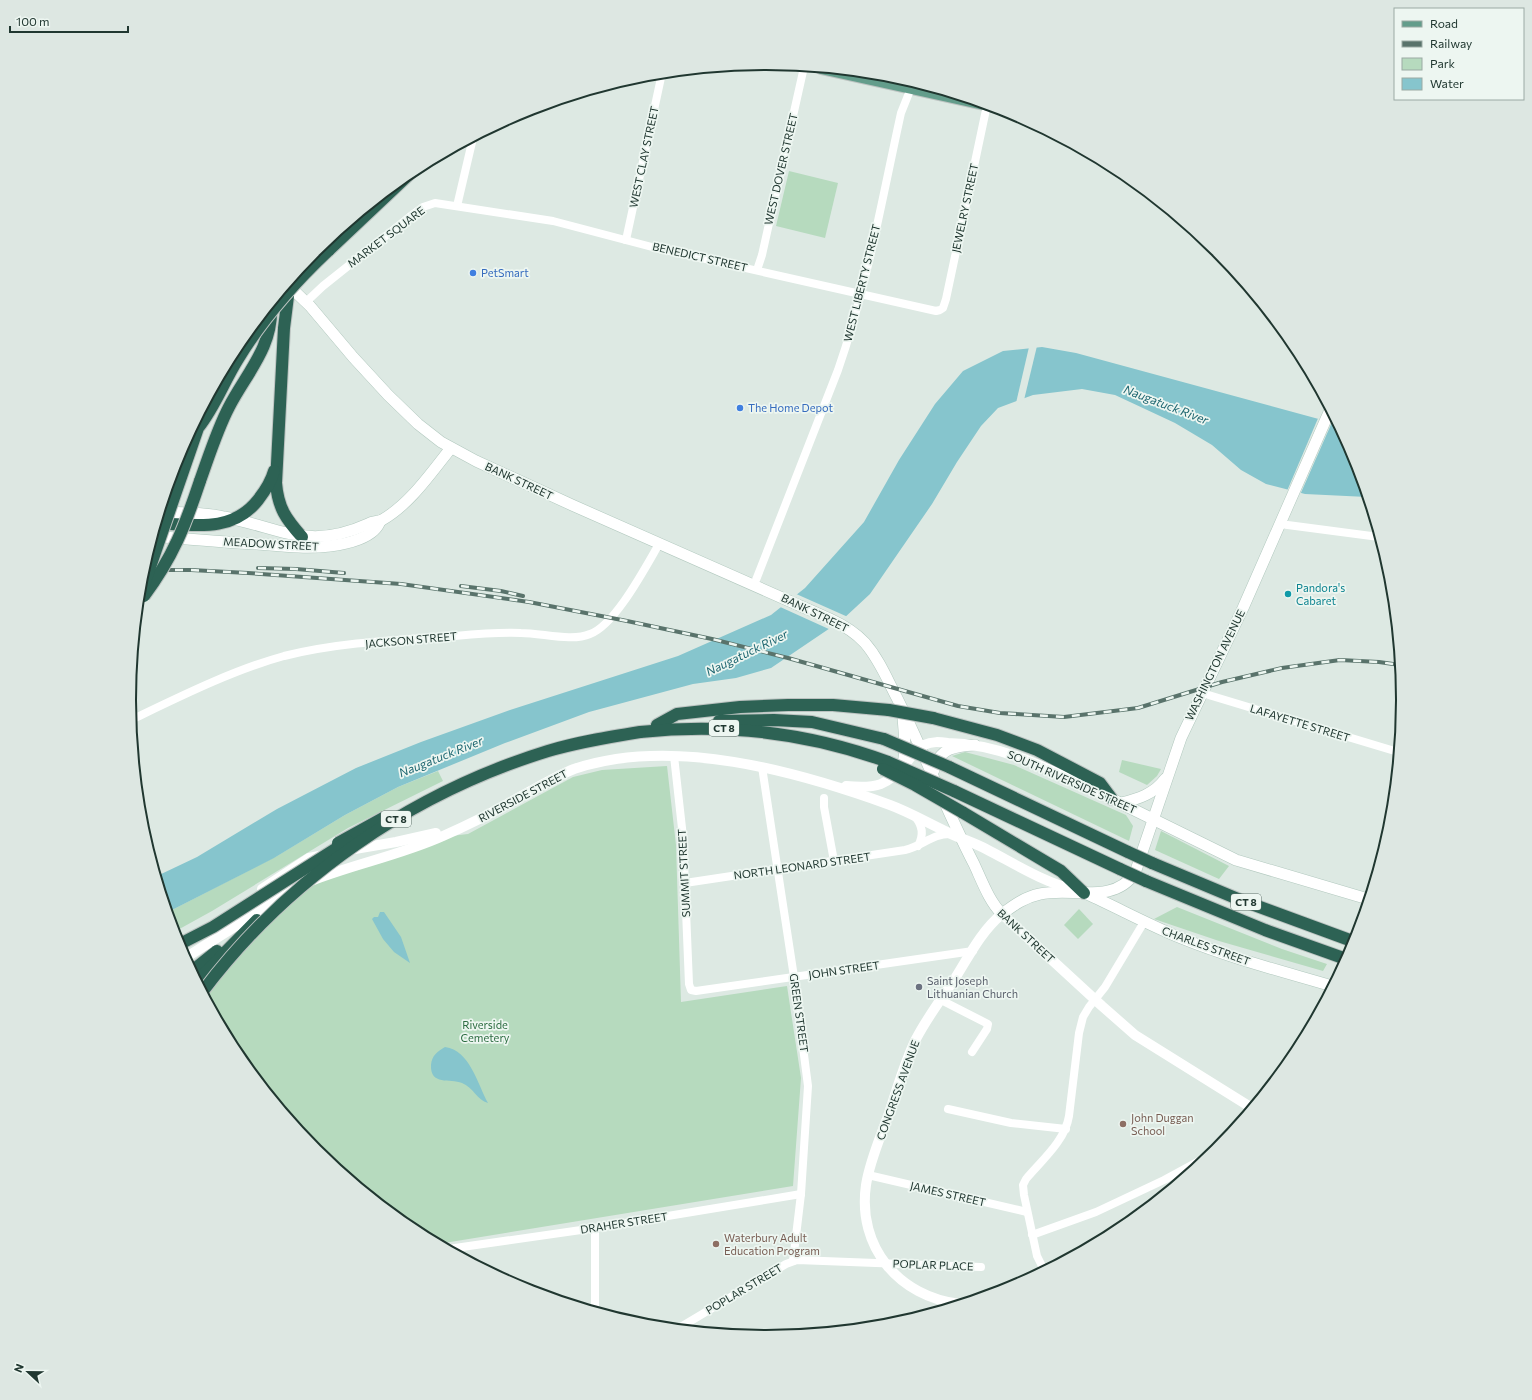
<svg xmlns="http://www.w3.org/2000/svg" width="1532" height="1400" font-family="Commissioner,sans-serif">
  <style>
    .green { fill: #b6dabe }
    .water { fill: #86c5cd }
    .pier { fill: #dde9e3 }
    .lines { fill: none; stroke-linecap: round; stroke-linejoin: round }
    .secondary-casing { stroke: #b1c8be; stroke-width: 12 }
    .primary-casing { stroke: #bcc3c1; stroke-width: 14 }
    .motorway-casing { stroke: #bcc3c1; stroke-width: 14 }
    .minor { stroke: #fff; stroke-width: 8 }
    .tertiary { stroke: #fff; stroke-width: 10 }
    .secondary { stroke: #fff; stroke-width: 11 }
    .primary { stroke: #639d8b; stroke-width: 12 }
    .motorway { stroke: #2d6254; stroke-width: 12 }
    .rail-casing { stroke: #59736b; stroke-width: 4 }
    .rail { stroke: #edf6f1; stroke-width: 2.5; stroke-dasharray: 8; stroke-linecap: butt }
    .motorway-bridge-casing { stroke: #bcc3c1; stroke-width: 14; stroke-linecap: butt }
    .motorway-bridge { stroke: #2d6254; stroke-width: 12 }
    .shop-dot { fill: #3f7fe0; stroke: #edf6f1; stroke-width: 1.5 }
    .culture-dot { fill: #0f9aa8; stroke: #edf6f1; stroke-width: 1.5 }
    .worship-dot { fill: #6b7280; stroke: #edf6f1; stroke-width: 1.5 }
    .education-dot { fill: #8d6e63; stroke: #edf6f1; stroke-width: 1.5 }
    .labels { text-anchor: middle; stroke-width: 3.5; stroke-linejoin: round; paint-order: stroke }
    .shield { fill: #edf6f1; stroke: #5e706a; stroke-width: 1 }
    .shield-label { font-size: 10px; font-weight: bold; fill: #203730 }
    .street-label { font-size: 11px; fill: #203730; stroke: #edf6f1 }
    .shop-label { font-size: 11px; fill: #366cbe; stroke: #edf6f1; text-anchor: start }
    .culture-label { font-size: 11px; fill: #0d838f; stroke: #edf6f1; text-anchor: start }
    .worship-label { font-size: 11px; fill: #5b616d; stroke: #edf6f1; text-anchor: start }
    .park-label { font-size: 11px; fill: #2c6c41; stroke: #edf6f1 }
    .education-label { font-size: 11px; fill: #785e54; stroke: #edf6f1; text-anchor: start }
    .water-label { font-size: 12px; font-style: italic; fill: #1d6670; stroke: #edf6f1 }
    .rim { fill: none; stroke: #203730; stroke-width: 2 }
  </style>
  <rect width="100%" height="100%" fill="#dde9e3"/>
  <g class="green">
    <polygon points="789,171 838,183 825,238 776,226"/>
    <polygon points="965,752 1014,765 1126,815 1133,826 1129,841 952,756"/>
    <polygon points="1122,760 1161,769 1157,776 1147,785 1119,772"/>
    <polygon points="667,766 676,845 681,1002 787,986 801,1078 793,1186 438,1244 412,1230 315,1150 236,1054 204,993 213,977 321,874 442,837 468,834 573,777 602,770"/>
    <polygon points="438,771 443,781 348,828 212,911 174,932 168,912 277,856 345,815 398,787"/>
    <polygon points="1161,831 1229,866 1219,879 1155,850"/>
    <polygon points="1177,907 1282,949 1327,964 1323,971 1219,941 1154,919"/>
    <polygon points="1079,909 1093,924 1078,939 1064,925"/>
  </g>
  <g class="water">
    <polygon points="1042,347 1076,353 1337,424 1355,456 1367,497 1305,494 1266,484 1241,470 1212,445 1175,423 1115,395 1082,389 1033,395 998,408 981,426 957,462 932,504 870,594 842,620 771,668 736,678 693,684 589,712 505,743 398,787 345,815 274,858 168,912 157,876 197,857 277,809 356,768 421,742 510,710 678,656 771,615 805,588 864,522 899,460 935,404 963,371 1003,351"/>
    <polygon points="380,912 384,912 401,937 410,963 394,952 383,939 372,919 374,917 378,917"/>
    <path d="M445 1047C470 1050 478 1085 488 1103 477 1100 473 1087 462 1083 450 1078 430 1086 431 1065 432 1055 437 1052 445 1047Z"/>
  </g>
  <g class="pier">
    <polygon points="1037,346 1024,400 1016,403 1029,347"/>
    <polygon points="1319,416 1333,420 1300,495 1287,491"/>
    <polygon points="794,593 848,617 831,630 778,606"/>
  </g>
  <g class="lines">
    <defs>
      <g id="secondary">
        <path d="M287 284 310 306 353 357 388 395 418 424 441 442 476 461 572 505 830 619C843 625 855 632 865 643 879 659 887 679 897 698 924 752 946 810 974 864 982 881 989 901 1002 914 1014 905 1025 897 1040 894 1072 887 1113 905 1135 873L1181 738 1243 608 1330 410"/>
        <path d="M161 512C182 513 203 512 224 517 282 528 308 551 368 524 373 521 378 522 382 520 410 504 431 473 451 448"/>
        <path d="M153 536C188 539 222 542 257 544 281 546 306 549 330 546 346 544 375 538 380 521"/>
        <path d="M902 768C907 751 904 734 903 716"/>
        <path d="M934 770C939 748 955 746 975 745"/>
        <polyline points="1112,799 1236,860 1368,899"/>
        <path d="M1121 803C1138 799 1154 794 1165 779"/>
        <path d="M1087 894C1118 908 1149 925 1181 938 1230 958 1281 971 1332 986"/>
      </g>
      <polyline id="primary" points="821,68 993,106"/>
      <g id="motorway">
        <polyline points="328,251 416,168"/>
        <path d="M288 296 284 328 276 483C278 508 286 519 302 537"/>
        <polyline points="199,423 207,401"/>
        <path d="M200 481C209 456 217 430 229 407 246 374 273 347 271 307"/>
        <path d="M157 523C194 525 232 533 258 500 265 491 271 482 274 471"/>
        <polyline points="933,718 997,735 1037,750 1100,783 1112,799"/>
        <polyline points="719,721 774,720 812,722 884,739"/>
        <polyline points="657,725 677,714 740,707 788,705 833,705 889,710"/>
        <path d="M640 732C726 723 807 732 888 762"/>
        <polyline points="949,767 1128,852"/>
        <polyline points="954,791 1120,869"/>
        <polyline points="962,812 1061,871 1084,893"/>
        <polyline points="1152,863 1238,899 1355,942"/>
        <polyline points="1146,881 1265,930 1346,959"/>
        <polyline points="192,971 217,951"/>
        <polyline points="197,981 257,920"/>
      </g>
    </defs>
    <use href="#secondary" class="secondary-casing"/>
    <use href="#primary" class="primary-casing"/>
    <use href="#motorway" class="motorway-casing"/>
    <g class="minor">
      <polyline points="457,206 473,138"/>
      <polyline points="626,240 662,73"/>
      <polyline points="757,270 762,255 804,67"/>
      <polyline points="306,302 323,286 412,215 423,207 435,203 553,221 652,247 936,311 940,310 943,308 946,299 987,105"/>
      <polyline points="1280,524 1379,537"/>
      <path d="M754 585 838 370C867 287 882 199 901 113L911 88"/>
      <polyline points="1202,693 1398,752"/>
      <path d="M131 720C179 697 233 670 284 656 340 642 398 640 455 636 477 634 499 632 521 633 542 633 572 642 590 634 615 625 645 568 659 544"/>
      <polyline points="674,756 683,837 689,984 691,990 696,991 973,951"/>
      <polyline points="762,767 794,977 808,1086 801,1194 793,1261"/>
      <polyline points="824,798 824,807 834,861"/>
      <path d="M914 816C923 825 924 835 918 846"/>
      <path d="M685 883 905 850C923 846 932 833 952 834"/>
      <polyline points="941,1000 988,1024 987,1029 972,1052"/>
      <polyline points="948,1109 1011,1123 1066,1129"/>
      <polyline points="868,1175 1027,1212"/>
      <polyline points="1032,1235 1096,1212 1164,1180 1212,1154"/>
      <polyline points="448,1249 595,1228 801,1194"/>
      <path d="M1044 1270 1037 1256 1024 1195 1023 1185 1026 1179C1042 1160 1065 1141 1069 1116L1079 1033 1083 1017 1089 1007 1105 987 1144 922"/>
      <polyline points="595,1310 595,1228"/>
      <polyline points="679,1328 786,1264 797,1260 981,1267"/>
    </g>
    <g class="tertiary">
      <path d="M846 786C876 789 888 786 907 762 912 755 917 749 924 745 932 741 940 742 948 743 1007 744 1060 775 1112 799"/>
      <polyline points="349,850 396,842 436,833"/>
      <path d="M311 881C354 864 401 855 443 836 468 825 492 813 516 799 535 789 554 777 574 769 672 736 796 771 890 805 909 812 926 822 945 831 958 838 973 842 986 849 1015 864 1043 882 1075 890"/>
      <polyline points="262,889 309,858 324,855"/>
      <polyline points="185,958 295,889"/>
      <path d="M960 1304C899 1297 857 1247 866 1185 870 1159 882 1134 890 1110 898 1086 905 1061 916 1039 927 1018 941 999 954 980 968 958 981 931 1002 914L1102 1006 1135 1035 1252 1108"/>
    </g>
    <use href="#secondary" class="secondary"/>
    <use href="#primary" class="primary"/>
    <use href="#motorway" class="motorway"/>
    <defs>
      <g id="rail">
        <polyline points="258,568 296,569 344,573"/>
        <polyline points="143,570 191,570 248,573 401,584 529,602 627,621 712,639 788,658 958,706 1000,713 1064,717 1138,708 1222,682 1282,668 1340,660 1379,662 1400,665"/>
        <polyline points="461,586 501,591 523,596"/>
      </g>
    </defs>
    <use href="#rail" class="rail-casing"/>
    <use href="#rail" class="rail"/>
    <defs>
      <g id="motorway-bridge">
        <path d="M144 596C173 557 185 526 200 481"/>
        <path d="M139 599 198 428C215 407 224 381 238 359 263 318 294 283 328 251"/>
        <polyline points="889,710 933,718"/>
        <polyline points="884,739 949,767"/>
        <polyline points="888,762 954,791"/>
        <polyline points="883,769 915,785 962,812"/>
        <polyline points="338,843 385,817"/>
        <polyline points="1128,852 1152,863"/>
        <polyline points="1120,869 1146,881"/>
        <polyline points="178,945 213,927 348,841"/>
        <path d="M203 991C289 877 412 793 548 751 578 742 609 737 640 732"/>
      </g>
    </defs>
    <use href="#motorway-bridge" class="motorway-bridge-casing"/>
    <use href="#motorway-bridge" class="motorway-bridge"/>
  </g>
  <g class="shop-dot">
    <circle cx="473" cy="273" r="4"/>
    <circle cx="740" cy="408" r="4"/>
  </g>
  <circle class="culture-dot" cx="1288" cy="594" r="4"/>
  <circle class="worship-dot" cx="919" cy="987" r="4"/>
  <g class="education-dot">
    <circle cx="1123" cy="1124" r="4"/>
    <circle cx="716" cy="1244" r="4"/>
  </g>
  <g class="labels">
    <g class="shield">
      <rect x="709" y="720" width="30" height="16" rx="3"/>
      <rect x="381" y="811" width="30" height="16" rx="3"/>
      <rect x="1231" y="894" width="30" height="16" rx="3"/>
    </g>
    <g class="shield-label">
      <text x="724" y="732">CT 8</text>
      <text x="396" y="823">CT 8</text>
      <text x="1246" y="906">CT 8</text>
    </g>
    <g class="street-label">
      <text transform="translate(644 157) rotate(-78)" y="4">WEST CLAY STREET</text>
      <text transform="translate(781 169) rotate(-77)" y="4">WEST DOVER STREET</text>
      <text transform="translate(965 208) rotate(-78)" y="4">JEWELRY STREET</text>
      <text transform="translate(386 237) rotate(-37)" y="4">MARKET SQUARE</text>
      <text transform="translate(700 257) rotate(13)" y="4">BENEDICT STREET</text>
      <text transform="translate(862 283) rotate(-76)" y="4">WEST LIBERTY STREET</text>
      <text transform="translate(519 481) rotate(25)" y="4">BANK STREET</text>
      <text transform="translate(271 544) rotate(3)" y="4">MEADOW STREET</text>
      <text transform="translate(815 613) rotate(26)" y="4">BANK STREET</text>
      <text transform="translate(411 640) rotate(-5)" y="4">JACKSON STREET</text>
      <text transform="translate(1215 665) rotate(-64)" y="4">WASHINGTON AVENUE</text>
      <text transform="translate(1300 723) rotate(17)" y="4">LAFAYETTE STREET</text>
      <text transform="translate(1072 782) rotate(24)" y="4">SOUTH RIVERSIDE STREET</text>
      <text transform="translate(523 796) rotate(-28)" y="4">RIVERSIDE STREET</text>
      <text transform="translate(802 866) rotate(-8)" y="4">NORTH LEONARD STREET</text>
      <text transform="translate(684 873) rotate(-93)" y="4">SUMMIT STREET</text>
      <text transform="translate(1026 936) rotate(43)" y="4">BANK STREET</text>
      <text transform="translate(1206 946) rotate(20)" y="4">CHARLES STREET</text>
      <text transform="translate(844 970) rotate(-8)" y="4">JOHN STREET</text>
      <text transform="translate(799 1013) rotate(82)" y="4">GREEN STREET</text>
      <text transform="translate(898 1090) rotate(-70)" y="4">CONGRESS AVENUE</text>
      <text transform="translate(948 1194) rotate(13)" y="4">JAMES STREET</text>
      <text transform="translate(624 1223) rotate(-9)" y="4">DRAHER STREET</text>
      <text transform="translate(933 1265) rotate(2)" y="4">POPLAR PLACE</text>
      <text transform="translate(744 1289) rotate(-31)" y="4">POPLAR STREET</text>
    </g>
    <g class="shop-label">
      <text x="481" y="277">PetSmart</text>
      <text x="748" y="412">The Home Depot</text>
    </g>
    <g class="culture-label">
      <text x="1296" y="592">Pandora's<tspan x="1296" dy="13">Cabaret</tspan></text>
    </g>
    <g class="worship-label">
      <text x="927" y="985">Saint Joseph<tspan x="927" dy="13">Lithuanian Church</tspan></text>
    </g>
    <g class="park-label">
      <text x="485" y="1029">Riverside<tspan x="485" dy="13">Cemetery</tspan></text>
    </g>
    <g class="education-label">
      <text x="1131" y="1122">John Duggan<tspan x="1131" dy="13">School</tspan></text>
      <text x="724" y="1242">Waterbury Adult<tspan x="724" dy="13">Education Program</tspan></text>
    </g>
    <g class="water-label">
      <text transform="translate(1166 405) rotate(21)" y="4">Naugatuck River</text>
      <text transform="translate(747 653) rotate(-26)" y="4">Naugatuck River</text>
      <text transform="translate(441 757) rotate(-22)" y="4">Naugatuck River</text>
    </g>
  </g>
  <path d="M0 0H1532V1400H0ZM136 700a630 630 0 1 1 1260 0a630 630 0 1 1-1260 0Z" fill="#dde7e2" fill-rule="evenodd"/>
  <path class="rim" d="M136 700a630 630 0 1 1 1260 0a630 630 0 1 1-1260 0Z"/>
  <rect x="1394" y="8" width="130" height="92" fill="#edf6f1" stroke="#9baaa4"/>
  <rect x="1402" y="21" width="20" height="6" fill="#639d8b" stroke="#9baaa4"/>
  <text x="1430" y="28" font-size="12" fill="#203730">Road</text>
  <rect x="1402" y="41" width="20" height="6" fill="#59736b" stroke="#9baaa4"/>
  <text x="1430" y="48" font-size="12" fill="#203730">Railway</text>
  <rect x="1402" y="58" width="20" height="12" fill="#b6dabe" stroke="#9baaa4"/>
  <text x="1430" y="68" font-size="12" fill="#203730">Park</text>
  <rect x="1402" y="78" width="20" height="12" fill="#86c5cd" stroke="#9baaa4"/>
  <text x="1430" y="88" font-size="12" fill="#203730">Water</text>
  <g transform="translate(28 1372) rotate(292)" stroke="#edf6f1" stroke-width="3" paint-order="stroke">
  <path d="M0-3L7 15L0 10L-7 15Z" fill="#203730"/>
  <text y="-6" font-size="11" font-weight="bold" text-anchor="middle" fill="#203730">N</text>
  </g>
  <path d="M10 26v6h118v-6" fill="none" stroke="#203730" stroke-width="2"/>
  <text x="16" y="26" font-size="12" fill="#203730" stroke="#edf6f1" stroke-width="3" paint-order="stroke">100 m</text>
</svg>
